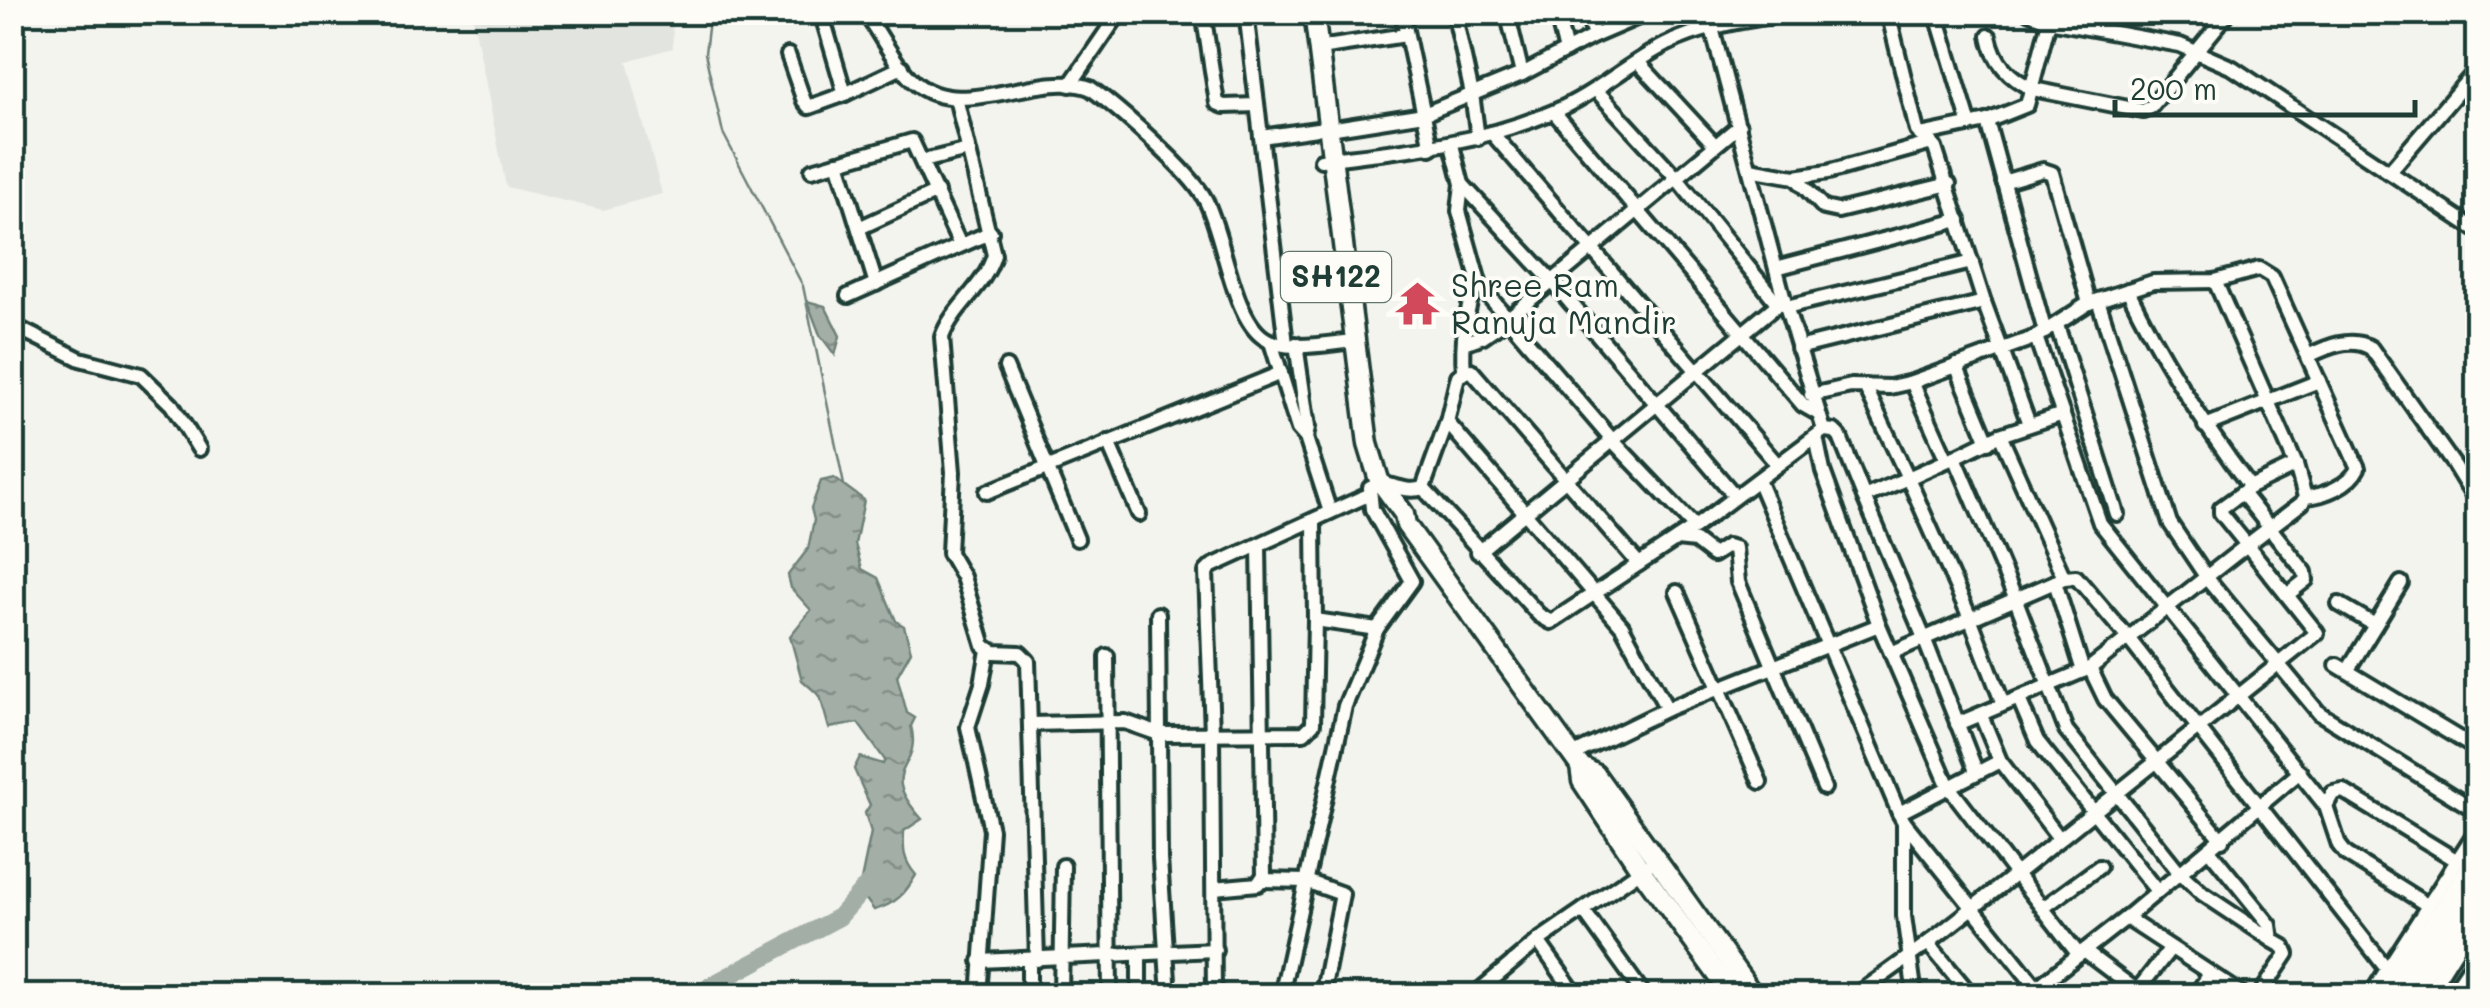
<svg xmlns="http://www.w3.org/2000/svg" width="2490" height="1008" font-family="Mali,sans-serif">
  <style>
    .built { fill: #e2e5df }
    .water { fill: url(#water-ripples); stroke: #6e8179; stroke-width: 2.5 }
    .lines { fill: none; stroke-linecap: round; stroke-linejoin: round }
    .stream { stroke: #6e8179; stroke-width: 2.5 }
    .river { stroke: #a3aea7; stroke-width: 18 }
    .minor-casing { stroke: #1f3d34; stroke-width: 20 }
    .major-casing { stroke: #1f3d34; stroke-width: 25 }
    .highway-casing { stroke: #1f3d34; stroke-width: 28 }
    .minor { stroke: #fdfcf7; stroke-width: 12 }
    .major { stroke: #fdfcf7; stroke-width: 18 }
    .highway { stroke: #fdfcf7; stroke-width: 20 }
    .labels { text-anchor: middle; stroke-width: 8; stroke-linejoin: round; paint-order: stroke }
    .shield { fill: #fdfcf7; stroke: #62766e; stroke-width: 2.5 }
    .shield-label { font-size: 30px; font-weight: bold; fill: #1f3d34 }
    .poi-label { font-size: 32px; fill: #1f3d34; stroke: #fdfcf7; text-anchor: start }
  </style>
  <defs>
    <pattern id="water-ripples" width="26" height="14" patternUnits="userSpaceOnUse" patternTransform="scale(2.5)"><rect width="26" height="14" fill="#a3aea7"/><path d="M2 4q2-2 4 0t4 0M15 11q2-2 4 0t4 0" fill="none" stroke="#848f89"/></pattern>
  </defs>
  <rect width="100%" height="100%" fill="#f4f4ef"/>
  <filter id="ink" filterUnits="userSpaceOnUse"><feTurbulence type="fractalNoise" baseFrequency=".01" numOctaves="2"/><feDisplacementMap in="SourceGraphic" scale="20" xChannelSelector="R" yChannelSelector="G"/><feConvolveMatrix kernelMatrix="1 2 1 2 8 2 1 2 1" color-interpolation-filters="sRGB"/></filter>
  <g filter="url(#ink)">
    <polygon class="built" points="472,13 672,13 673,48 627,61 662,194 603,210 506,187"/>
    <g class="water">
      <polygon points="807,301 825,306 840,336 835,355 820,335"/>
      <path d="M834 478 864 500 855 544 862 569 878 578 896 621 904 626 911 651 897 676 907 713 915 718 911 726C923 772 874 766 922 819L904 831C903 850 903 860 916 875 905 894 896 904 874 910L859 890 871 832 865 813 870 805 854 769 860 757 883 764 885 760 858 723 829 728 820 696 802 680 790 636 811 610 791 588 788 575 808 549 814 520 811 508 821 481Z"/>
    </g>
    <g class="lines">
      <polyline class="stream" points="710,12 705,53 723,133 803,286 844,485"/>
      <polyline class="river" points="716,996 710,986 839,917 875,876"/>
      <defs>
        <g id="minor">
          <polyline points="821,12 845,94"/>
          <path d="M864 12C881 34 894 64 914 82 960 123 1038 69 1090 88 1117 107 1190 171 1205 199 1224 234 1232 317 1264 338 1287 353 1329 343 1355 341"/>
          <polyline points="1203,12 1217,103 1224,106 1257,105"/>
          <polyline points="1246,12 1286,344"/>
          <polyline points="1402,12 1431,148"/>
          <polyline points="1454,12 1472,94 1478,138"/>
          <polyline points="1507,12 1522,74"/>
          <polyline points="1556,12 1566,51"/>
          <polyline points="1587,12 1594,36"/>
          <polyline points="1714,12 1712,28 1784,299 1824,430"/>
          <polyline points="1888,12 1917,131 1935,148 1984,302 2029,424"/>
          <polyline points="1936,12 1970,125"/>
          <polyline points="2049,21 2180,45 2233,68 2478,231"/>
          <path d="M1989 36C1994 62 2009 78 2033 89L2143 111 2151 107 2229 12"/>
          <polyline points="1319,48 1406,35"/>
          <polyline points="788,55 804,101 809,107 845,94 902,67"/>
          <polyline points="1638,62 1714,144"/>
          <polyline points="1070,85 1120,12"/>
          <polyline points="1596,90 1675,176 1778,304"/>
          <path d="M956 98 994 255C985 287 953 306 942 337L953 472 949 553 963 577 984 646 994 652 1020 653 1028 661 1037 960"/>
          <polyline points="1554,112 1803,405 1817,413"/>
          <polyline points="1987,121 2027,105 2049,21 2028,12"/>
          <polyline points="1329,129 1424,114 1522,74 1594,36 1650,12"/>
          <polyline points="1492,133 1777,464"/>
          <polyline points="1920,135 1987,121 2045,332"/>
          <polyline points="1261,137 1317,129"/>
          <polyline points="1452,145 1462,184 1459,211 1480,286 1613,441 1695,527"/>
          <path d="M1321 160C1404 150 1474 145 1553 112 1594 95 1626 65 1665 45 1706 24 1754 19 1799 12"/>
          <polyline points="923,161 968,150"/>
          <polyline points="838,162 876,284"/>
          <polyline points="1750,169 1795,177 1828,172 1932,143"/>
          <polyline points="812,170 912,141 960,245"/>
          <polyline points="2389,172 2478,68"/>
          <polyline points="1795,177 1824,208 1838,211 1949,184"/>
          <polyline points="2003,182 2043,170 2052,173 2089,303"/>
          <polyline points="1462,184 1552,281 1735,496"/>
          <polyline points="859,228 937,192"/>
          <polyline points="1776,268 1959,220"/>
          <path d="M2128 290C2162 361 2203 424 2250 487L2221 508V513L2247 545 2302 503 2305 497 2296 465 2215 281"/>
          <polyline points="848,296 991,232"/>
          <polyline points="2098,300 2170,523 2207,578 2319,713 2478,812"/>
          <polyline points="1786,307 1972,262"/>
          <polyline points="12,325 80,359 141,375 172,405 199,449"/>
          <polyline points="2057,325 2117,514"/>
          <polyline points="2036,337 2100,523 2326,806 2339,845 2346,854 2427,905"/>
          <polyline points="1271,342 1298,429 1306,438 1330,512"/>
          <polyline points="1464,343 1483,336 1506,320 1739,126"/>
          <polyline points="1296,344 1308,427 1306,438"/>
          <polyline points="1798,348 1984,302"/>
          <path d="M2308 356C2327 347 2351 336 2371 348L2454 465 2478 504"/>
          <polyline points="1956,365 1988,442"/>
          <polyline points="1006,367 1077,539"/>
          <path d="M1464 371C1461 342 1467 307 1477 279"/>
          <polyline points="1912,382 1947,460"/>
          <polyline points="1865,386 1908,478 1864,497 1924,638 1976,771"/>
          <path d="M1811 395 1851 386 1890 387 1912 382 2036 337 2089 303 2153 282 2215 281 2259 269 2272 277 2358 468C2350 485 2324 496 2305 497"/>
          <polyline points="2063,414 2000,435 1955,457 2016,600 2066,730 2180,873 2203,894 2272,940 2270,925 2209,850"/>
          <polyline points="1447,422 1458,376 1471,370 1639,564"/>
          <polyline points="2205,426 2319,381"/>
          <polyline points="1824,430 1834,431 1840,437 1864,497"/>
          <polyline points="2000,435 2064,578"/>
          <polyline points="1816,437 1823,471 1879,625 1949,787 2016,874 2317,633 2247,545 2090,668 1957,724"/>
          <polyline points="1108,442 1139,514"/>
          <polyline points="1955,457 1908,478 1971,620 2003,704"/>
          <polyline points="1758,480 1899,813"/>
          <polyline points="2250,487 2296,465"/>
          <polyline points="1423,488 1539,615 1551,622 1695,527 1824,430"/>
          <polyline points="987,492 1281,373"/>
          <polyline points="2242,493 2305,572 2306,580 2287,595"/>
          <polyline points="1314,522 1315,620"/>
          <polyline points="1677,539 1695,541 1713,555 1727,546 1735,548 1738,582 1824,788"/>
          <polyline points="2055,582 2083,671"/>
          <polyline points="1677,592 1760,782"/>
          <polyline points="2339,604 2375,625"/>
          <polyline points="1891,653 2064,578 2076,577 2128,638 2387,969"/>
          <polyline points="1107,656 1110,996"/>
          <polyline points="2337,665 2478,750"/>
          <polyline points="2090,668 2105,699 2222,840"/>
          <polyline points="2347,671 2401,583"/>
          <polyline points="2019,699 2037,741 2157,891"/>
          <polyline points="1667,709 1622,626 1525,513 1784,299"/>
          <polyline points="1981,715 2000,761 2059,838"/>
          <polyline points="1030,724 1125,722 1159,734 1158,614"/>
          <polyline points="1572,755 1667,709 1879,625"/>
          <polyline points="2326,806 2333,793 2343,791 2456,860"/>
          <polyline points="1904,822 2036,987 2049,996"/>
          <polyline points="1262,880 1306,881 1342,894 1325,981"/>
          <polyline points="1214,888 1258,884 1264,875 1259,546"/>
          <polyline points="2043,908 2099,867"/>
          <polyline points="1583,910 1645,996"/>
          <polyline points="2126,918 2245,996"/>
          <polyline points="1538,941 1577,996"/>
          <polyline points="1928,943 2016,874 2079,955"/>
          <polyline points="2084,951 2137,991 2170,949"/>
          <polyline points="1139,954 1139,996"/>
          <polyline points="1029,960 1029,996"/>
          <polyline points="980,961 1215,950"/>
          <polyline points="979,996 991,830 968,727 982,684 988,650"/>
          <polyline points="1061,996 1063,866"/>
          <polyline points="1169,996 1160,859 1159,734 1304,733 1313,724 1315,620 1377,629"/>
          <polyline points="1214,996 1212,733 1206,572 1212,566 1368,495"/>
          <path d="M1281 996 1345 706 1377 629 1412 581 1372 509 1370 488C1390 478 1402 495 1423 488L1447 422 1525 513 1478 552"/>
          <polyline points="1473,996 1538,941 1647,866"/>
          <polyline points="1855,996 1928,943 1972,996"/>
          <polyline points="1915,996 1904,916 1904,822 1899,813 2000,761"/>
          <polyline points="2026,996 2126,918 2300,772"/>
          <polyline points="2195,996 2210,974"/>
          <polyline points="2259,996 2287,954 2284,947 2272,940"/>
          <polyline points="2370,996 2478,828"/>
          <polyline points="2427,996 2478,915"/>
          <polyline points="2450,996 2478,954"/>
        </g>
        <g id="major">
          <polyline points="1314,12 1368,444 1379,480 1404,514 1406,525 1580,766 1595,774 1754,996"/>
          <polyline points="1580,766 1582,781 1641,870 1733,996"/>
        </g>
        <g id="highway">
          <polyline points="2388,996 2478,857"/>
          <polyline points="2408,996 2478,889"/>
        </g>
      </defs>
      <use href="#minor" class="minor-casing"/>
      <use href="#major" class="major-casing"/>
      <use href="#highway" class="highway-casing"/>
      <use href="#minor" class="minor"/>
      <use href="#major" class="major"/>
      <use href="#highway" class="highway"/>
    </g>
  </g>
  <defs>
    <symbol id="temple-bare" viewBox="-9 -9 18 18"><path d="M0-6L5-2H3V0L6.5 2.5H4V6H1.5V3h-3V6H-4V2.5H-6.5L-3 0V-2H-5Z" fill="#d1495b" stroke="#fdfcf7" stroke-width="2.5" paint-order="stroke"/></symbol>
  </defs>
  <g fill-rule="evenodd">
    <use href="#temple-bare" x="1386" y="272" width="63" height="63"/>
  </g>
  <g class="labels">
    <rect class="shield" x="1281" y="252" width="110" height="50" rx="8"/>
    <g class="shield-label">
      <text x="1336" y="287">SH122</text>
    </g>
    <g class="poi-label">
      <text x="1451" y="297">Shree Ram<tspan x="1451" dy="37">Ranuja Mandir</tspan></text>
    </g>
  </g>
  <rect width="2490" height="1008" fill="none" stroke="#fdfcf7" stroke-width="50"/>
  <rect x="25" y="25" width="2440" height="958" fill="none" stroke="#1f3d34" stroke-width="4" filter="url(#ink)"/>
  <path d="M2115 100v15h300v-15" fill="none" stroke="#1f3d34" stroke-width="5"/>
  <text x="2130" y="100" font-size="30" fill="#1f3d34" stroke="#fdfcf7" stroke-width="8" paint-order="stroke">200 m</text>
</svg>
